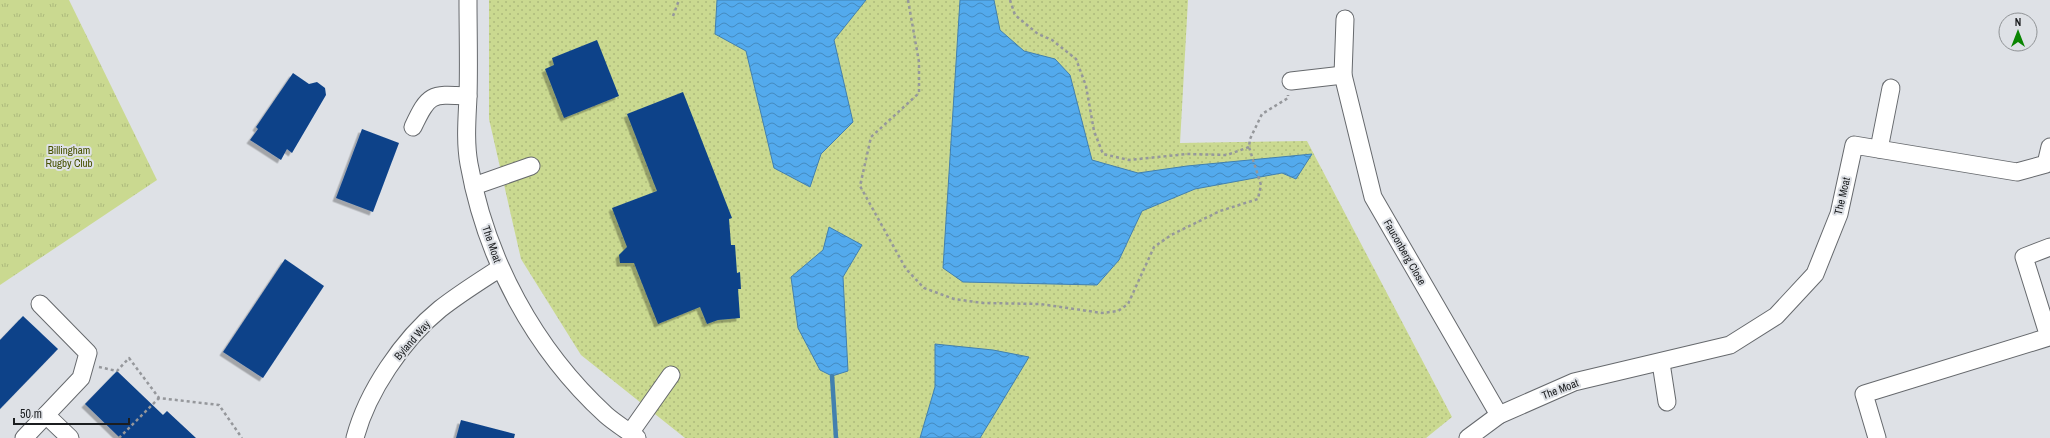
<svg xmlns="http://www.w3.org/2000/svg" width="2050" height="438" font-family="'Archivo Narrow',sans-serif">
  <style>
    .grass { fill: url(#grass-dots) }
    .park { fill: url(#park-tufts) }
    .water { fill: url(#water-waves); stroke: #4280af }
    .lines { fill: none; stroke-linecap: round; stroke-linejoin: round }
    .stream { stroke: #4280af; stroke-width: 4.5 }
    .building { fill: #0d4289; filter: url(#shadow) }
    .minor-casing { stroke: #66696d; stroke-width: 19 }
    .path { stroke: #95979b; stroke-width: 2.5; stroke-dasharray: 3 3; stroke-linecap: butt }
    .minor { stroke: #fff; stroke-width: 17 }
    .labels { text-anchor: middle; stroke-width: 4; stroke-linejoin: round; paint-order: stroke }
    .park-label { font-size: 11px; fill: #475101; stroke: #dee1e6 }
    .street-label { font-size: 11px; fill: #1b1d1f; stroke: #dee1e6 }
  </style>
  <defs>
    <pattern id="grass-dots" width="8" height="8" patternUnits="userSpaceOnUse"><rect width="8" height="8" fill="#cad990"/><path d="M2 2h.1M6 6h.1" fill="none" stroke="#adba7c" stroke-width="1.8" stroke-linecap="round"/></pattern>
    <pattern id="park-tufts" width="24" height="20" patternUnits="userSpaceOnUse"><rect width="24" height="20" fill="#cad990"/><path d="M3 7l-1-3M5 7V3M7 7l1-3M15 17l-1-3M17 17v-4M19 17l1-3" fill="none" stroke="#adba7c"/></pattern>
    <pattern id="water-waves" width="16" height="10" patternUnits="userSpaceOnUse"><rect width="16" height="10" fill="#53aaed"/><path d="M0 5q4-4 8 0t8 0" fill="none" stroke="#448abf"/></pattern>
    <filter id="shadow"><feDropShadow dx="-3.5" dy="3.5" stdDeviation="0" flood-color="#0004"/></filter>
  </defs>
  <rect width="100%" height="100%" fill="#dee1e6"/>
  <polygon class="grass" points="489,0 1188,0 1180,143 1307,141 1452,417 1426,438 685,438 581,355 521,259 489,119"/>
  <polygon class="park" points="0,0 69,0 157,180 0,285"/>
  <g class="water">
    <polygon points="717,0 866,0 834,40 853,122 821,154 810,187 774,168 746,51 715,34"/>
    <polygon points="960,0 994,0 1000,30 1024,51 1055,59 1070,75 1092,160 1138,173 1187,166 1312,154 1296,179 1282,173 1195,189 1142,211 1119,260 1097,285 963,282 943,268"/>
    <polygon points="829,227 862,245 843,277 848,371 832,376 820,370 798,328 791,277 823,250"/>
    <polygon points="935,344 993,350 1029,357 980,438 920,438 935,387"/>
  </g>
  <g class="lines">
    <polyline class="stream" points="832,376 836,438"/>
  </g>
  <g class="building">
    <polygon points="597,40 619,96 564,118 545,69 554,65 552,58"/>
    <polygon points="293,73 309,84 317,82 325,88 326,95 292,153 287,149 281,160 250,140 258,129 256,127"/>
    <polygon points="683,92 732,218 729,219 731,245 735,245 737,273 740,272 741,289 738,289 740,318 718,320 707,324 700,307 658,324 634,263 620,263 619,255 627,247 612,208 657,191 627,114"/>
    <polygon points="362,129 399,143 373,212 336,198"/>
    <polygon points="285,259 324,286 263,378 223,352"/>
    <polygon points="23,316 58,349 0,409 0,340"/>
    <polygon points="117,371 163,415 167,411 196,438 120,438 85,404"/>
    <polygon points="461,420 515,434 514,438 456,438"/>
  </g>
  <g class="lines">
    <defs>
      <g id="minor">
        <path d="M468 0C468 32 469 65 468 97 467 119 465 142 469 164 486 259 534 349 606 415 615 423 627 430 637 438"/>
        <polyline points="1345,19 1343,75 1373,197 1499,415"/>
        <polyline points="1291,81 1343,75"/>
        <path d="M413 127C429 93 431 94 468 96"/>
        <polyline points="1879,149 1891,88"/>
        <polyline points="474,186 531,166"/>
        <polyline points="1661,363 1667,402"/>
        <polyline points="46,415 70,438"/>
        <polyline points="630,433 671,375"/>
        <polyline points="24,438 81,378 88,353 40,304"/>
        <path d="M355 438C367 392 403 339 440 309 459 294 480 281 500 268"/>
        <polyline points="1468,438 1499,415 1574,382 1730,345 1776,316 1815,274 1839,214 1854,145 2017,172 2046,164 2050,147"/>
        <polyline points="1877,438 1864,394 2049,337 2024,257 2050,247"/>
      </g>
    </defs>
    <use href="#minor" class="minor-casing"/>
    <g class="path">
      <polyline points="908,0 919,62 919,93 871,137 860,186 906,269 924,288 954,299 983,303 1040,304 1102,313 1118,311 1128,304 1154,247 1171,235 1220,211 1258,199 1261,185 1249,147 1250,139 1262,114 1288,98 1288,95"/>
      <polyline points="1010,0 1015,15 1038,34 1052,40 1076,59 1086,86 1094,131 1103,154 1129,160 1187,154 1227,155 1249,147"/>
      <polyline points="673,16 679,0"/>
      <polyline points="99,367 117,371 129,358 159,398 219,405 242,438"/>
      <polyline points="119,438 159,398"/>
    </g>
    <use href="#minor" class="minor"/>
  </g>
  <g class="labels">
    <g class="park-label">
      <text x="69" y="154">Billingham<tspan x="69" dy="13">Rugby Club</tspan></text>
    </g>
    <g class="street-label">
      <text transform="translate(1842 196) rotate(-77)" y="4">The Moat</text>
      <text transform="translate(492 244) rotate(71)" y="4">The Moat</text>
      <text transform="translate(1405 252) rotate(60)" y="4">Fauconberg Close</text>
      <text transform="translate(412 340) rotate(-49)" y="4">Byland Way</text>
      <text transform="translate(1560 389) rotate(-21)" y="4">The Moat</text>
    </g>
  </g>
  <g transform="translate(2018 32)"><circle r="19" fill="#dee1e6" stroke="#909396"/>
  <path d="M0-3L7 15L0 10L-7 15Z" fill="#0a8502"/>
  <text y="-6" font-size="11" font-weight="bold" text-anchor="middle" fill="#1b1d1f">N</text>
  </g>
  <path d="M14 418v6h115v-6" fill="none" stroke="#1b1d1f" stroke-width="2"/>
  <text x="20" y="418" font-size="12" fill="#1b1d1f" stroke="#dee1e6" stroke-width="3" paint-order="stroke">50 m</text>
</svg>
